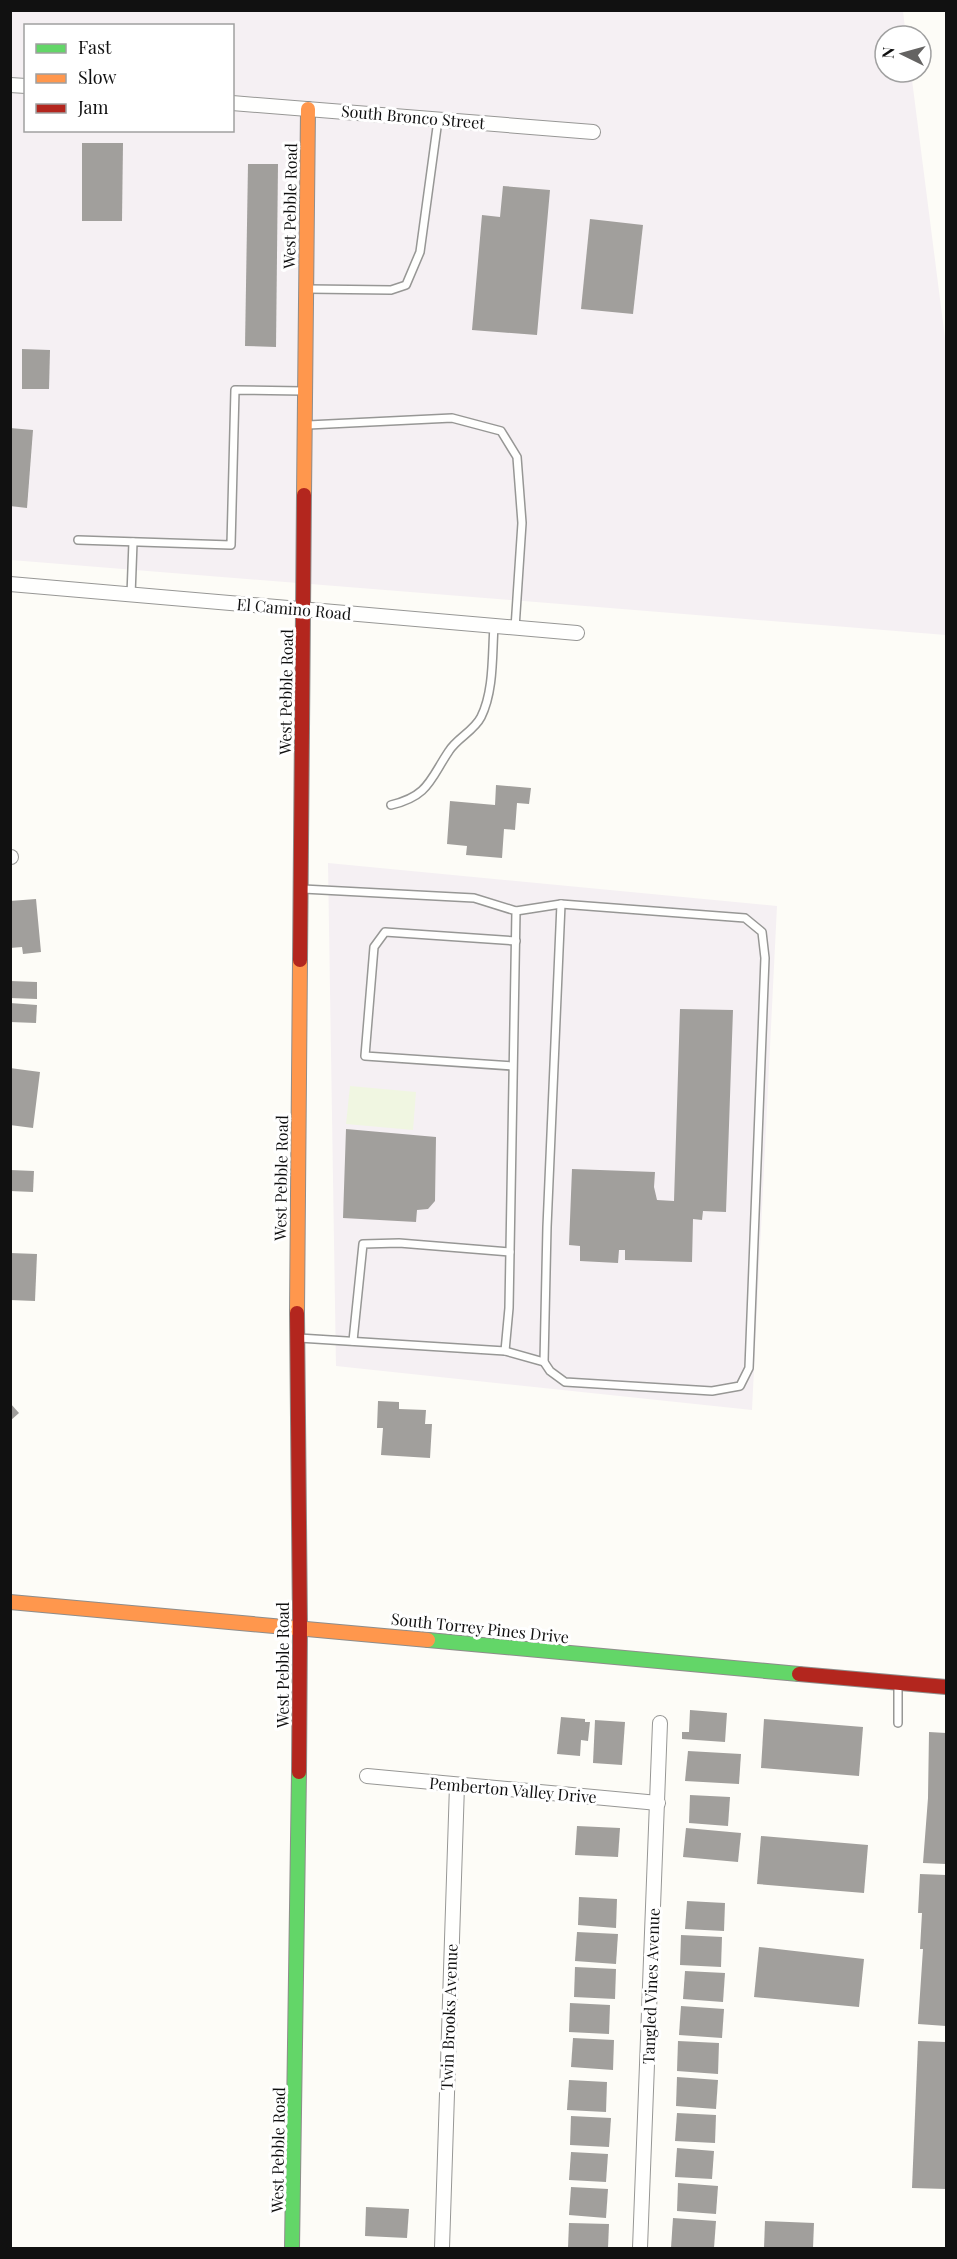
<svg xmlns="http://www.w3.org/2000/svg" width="957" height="2259" font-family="'Playfair Display',serif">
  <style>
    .industrial { fill: #f5f0f3; fill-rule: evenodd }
    .pitch { fill: #f0f6e1 }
    .building { fill: #a19f9c }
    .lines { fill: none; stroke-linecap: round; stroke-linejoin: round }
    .lane-casing { stroke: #979795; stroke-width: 10 }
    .street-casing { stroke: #979795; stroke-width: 16 }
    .fast-casing { stroke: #8e8d8b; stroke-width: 16 }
    .slow-casing { stroke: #8e8d8b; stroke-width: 16 }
    .jam-casing { stroke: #8e8d8b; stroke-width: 16 }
    .lane { stroke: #fffffe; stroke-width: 7 }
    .street { stroke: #fffffe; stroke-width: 14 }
    .fast { stroke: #63d668; stroke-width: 14 }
    .slow { stroke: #ff974d; stroke-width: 14 }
    .jam { stroke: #b3261e; stroke-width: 14 }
    .labels { text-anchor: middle; stroke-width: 6; stroke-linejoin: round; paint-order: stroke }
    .street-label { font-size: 16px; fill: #111; stroke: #fff }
  </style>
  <rect width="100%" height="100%" fill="#fdfcf7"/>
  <g class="industrial">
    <path d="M10 11H903L906 36H885V72H911L946 346V635L11 560ZM26 26H232V130H26Z"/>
    <polygon points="328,863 777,906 752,1410 336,1366"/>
  </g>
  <polygon class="pitch" points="350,1086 416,1092 413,1130 346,1124"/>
  <g class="building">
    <polygon points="82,143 123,143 122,221 82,221"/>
    <polygon points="248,164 278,164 276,347 245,346"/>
    <polygon points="503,186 550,190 537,335 472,330 482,215 500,217"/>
    <polygon points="590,219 643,225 633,314 581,309"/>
    <polygon points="22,349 50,350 49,389 22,389"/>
    <polygon points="10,428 33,430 27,508 10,506"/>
    <polygon points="496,785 531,788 529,804 517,803 515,830 504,829 502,858 466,855 467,846 447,844 450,801 495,805"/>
    <polygon points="36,899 41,952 23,954 22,947 10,948 10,901"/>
    <polygon points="10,981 37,982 37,999 10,998"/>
    <polygon points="10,1003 37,1005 36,1023 10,1022"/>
    <polygon points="680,1009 733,1010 726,1212 703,1211 702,1220 693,1219 692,1262 625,1260 625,1250 619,1250 618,1263 580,1261 580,1246 569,1245 572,1169 655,1172 654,1187 657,1200 674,1201"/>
    <polygon points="10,1068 40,1072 33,1128 10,1125"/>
    <polygon points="346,1129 436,1137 435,1201 428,1209 417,1210 416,1222 343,1218"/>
    <polygon points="10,1170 34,1171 33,1192 10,1191"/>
    <polygon points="10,1253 37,1254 35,1301 10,1300"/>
    <polygon points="378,1401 399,1402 399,1409 426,1410 425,1424 432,1424 430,1458 381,1455 383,1428 377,1428"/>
    <polygon points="10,1403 19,1413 10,1421"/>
    <polygon points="690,1710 727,1713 725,1742 682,1739 682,1732 689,1732"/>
    <polygon points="561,1717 585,1719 585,1722 590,1722 588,1741 581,1740 580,1756 557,1754"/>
    <polygon points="764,1719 863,1727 859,1776 761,1768"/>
    <polygon points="595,1720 625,1722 622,1765 593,1763"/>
    <polygon points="929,1732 946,1733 946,1864 923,1863 928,1798"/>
    <polygon points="688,1751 741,1754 739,1784 685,1781"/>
    <polygon points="690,1795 730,1797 728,1826 689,1823"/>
    <polygon points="577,1826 620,1828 618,1857 575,1855"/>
    <polygon points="686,1828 741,1833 738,1862 683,1857"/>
    <polygon points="761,1836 868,1845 864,1893 757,1884"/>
    <polygon points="920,1874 946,1875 946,2026 918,2024 923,1949 920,1949 922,1913 918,1913"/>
    <polygon points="579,1897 617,1899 616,1928 578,1925"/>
    <polygon points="687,1901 725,1903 724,1931 685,1929"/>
    <polygon points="577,1932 618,1934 616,1964 575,1961"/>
    <polygon points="681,1935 722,1937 721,1967 680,1965"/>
    <polygon points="759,1947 864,1959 859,2007 754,1997"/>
    <polygon points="575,1967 616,1969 615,1999 574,1997"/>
    <polygon points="685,1971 725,1973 723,2002 683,1999"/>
    <polygon points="570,2003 610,2005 609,2034 569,2032"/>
    <polygon points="681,2006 724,2009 722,2038 679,2035"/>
    <polygon points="573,2038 614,2040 613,2070 571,2067"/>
    <polygon points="678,2041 719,2043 718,2074 677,2071"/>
    <polygon points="918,2041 946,2042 946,2189 912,2188"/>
    <polygon points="677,2077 718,2080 716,2109 676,2106"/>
    <polygon points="569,2080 607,2082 606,2112 567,2110"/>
    <polygon points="677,2113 716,2115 715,2143 675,2141"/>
    <polygon points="571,2116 611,2118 609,2147 570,2145"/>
    <polygon points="677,2148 714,2151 712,2179 675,2177"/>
    <polygon points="571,2152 608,2154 606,2182 569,2180"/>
    <polygon points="678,2183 718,2186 716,2214 677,2211"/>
    <polygon points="571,2187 608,2189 606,2218 569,2215"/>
    <polygon points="366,2207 409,2209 407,2238 365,2236"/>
    <polygon points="673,2218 716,2221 714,2248 671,2248"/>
    <polygon points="765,2221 814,2223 813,2248 764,2248"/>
    <polygon points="569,2223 609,2224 608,2248 568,2248"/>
  </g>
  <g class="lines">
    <defs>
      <g id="lane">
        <polyline points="308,289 391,290 406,285 420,252 438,120"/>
        <polyline points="308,425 452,418 501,431 517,457 522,523 515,628"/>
        <polyline points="78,540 231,545 235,390 303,391"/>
        <polyline points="131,595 133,542"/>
        <path d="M391 805C429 796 430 779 449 751 457 738 474 731 481 717 494 691 492 655 494 626"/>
        <polyline points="512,1066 365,1056 374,947 385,932 516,941"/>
        <polyline points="299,1338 505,1351 509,1308 516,911 474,898 303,889"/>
        <polyline points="353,1341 363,1244 399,1243 510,1252"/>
        <polyline points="505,1351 544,1362 550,1371 565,1382 712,1391 740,1386 749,1368 765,958 762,932 745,918 561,904 516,911"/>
        <polyline points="544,1362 547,1227 561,904"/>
        <polyline points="898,1723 898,1684"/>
      </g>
      <g id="street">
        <polyline points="10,85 26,86"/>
        <polyline points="232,103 593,132"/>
        <polyline points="10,584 577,633"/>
        <polyline points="10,857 11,857"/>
        <polyline points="367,1776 658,1803"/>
        <polyline points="442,2248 457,1785"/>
        <polyline points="640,2248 660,1723"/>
      </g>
      <g id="fast">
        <polyline points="428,1640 799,1674"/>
        <polyline points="292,2248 299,1772"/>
      </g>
      <g id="slow">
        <polyline points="304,495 308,109"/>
        <polyline points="297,1313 300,960"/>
        <polyline points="10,1602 428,1640"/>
      </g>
      <g id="jam">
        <polyline points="300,960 304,495"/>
        <polyline points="297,1313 300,1627 299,1772"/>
        <polyline points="799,1674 946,1687"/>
      </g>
    </defs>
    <use href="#lane" class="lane-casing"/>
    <use href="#street" class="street-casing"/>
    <use href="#fast" class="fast-casing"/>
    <use href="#slow" class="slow-casing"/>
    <use href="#jam" class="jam-casing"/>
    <use href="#lane" class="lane"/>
    <use href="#street" class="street"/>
    <use href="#fast" class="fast"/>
    <use href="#slow" class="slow"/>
    <use href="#jam" class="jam"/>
  </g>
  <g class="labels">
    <g class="street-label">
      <text transform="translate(413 117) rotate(5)" y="6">South Bronco Street</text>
      <text transform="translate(290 206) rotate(-89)" y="6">West Pebble Road</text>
      <text transform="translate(294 609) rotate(5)" y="6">El Camino Road</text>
      <text transform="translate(286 692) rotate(-89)" y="6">West Pebble Road</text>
      <text transform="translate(281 1178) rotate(-89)" y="6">West Pebble Road</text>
      <text transform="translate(480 1628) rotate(6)" y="6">South Torrey Pines Drive</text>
      <text transform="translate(283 1665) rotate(-90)" y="6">West Pebble Road</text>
      <text transform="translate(513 1790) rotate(5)" y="6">Pemberton Valley Drive</text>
      <text transform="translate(651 1986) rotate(-88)" y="6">Tangled Vines Avenue</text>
      <text transform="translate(449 2017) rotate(-88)" y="6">Twin Brooks Avenue</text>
      <text transform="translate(278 2150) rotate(-89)" y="6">West Pebble Road</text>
    </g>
  </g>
  <rect width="957" height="2259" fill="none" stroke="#111111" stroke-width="24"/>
  <rect x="24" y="24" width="210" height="108" fill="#ffffff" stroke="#a0a0a0" stroke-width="1.5"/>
  <rect x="36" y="44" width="30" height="9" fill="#63d668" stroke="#a0a0a0" stroke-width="1.5"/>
  <text x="78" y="54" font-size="18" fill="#111111">Fast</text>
  <rect x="36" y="74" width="30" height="9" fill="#ff974d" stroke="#a0a0a0" stroke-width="1.5"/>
  <text x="78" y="84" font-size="18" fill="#111111">Slow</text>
  <rect x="36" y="104" width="30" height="9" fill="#b3261e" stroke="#a0a0a0" stroke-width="1.5"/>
  <text x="78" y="114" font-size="18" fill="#111111">Jam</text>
  <g transform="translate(903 54) rotate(275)"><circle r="28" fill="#ffffff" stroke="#a0a0a0" stroke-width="1.5"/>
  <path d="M0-4.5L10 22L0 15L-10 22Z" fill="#646362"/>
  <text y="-9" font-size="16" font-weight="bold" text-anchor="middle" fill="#111111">N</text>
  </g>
</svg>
